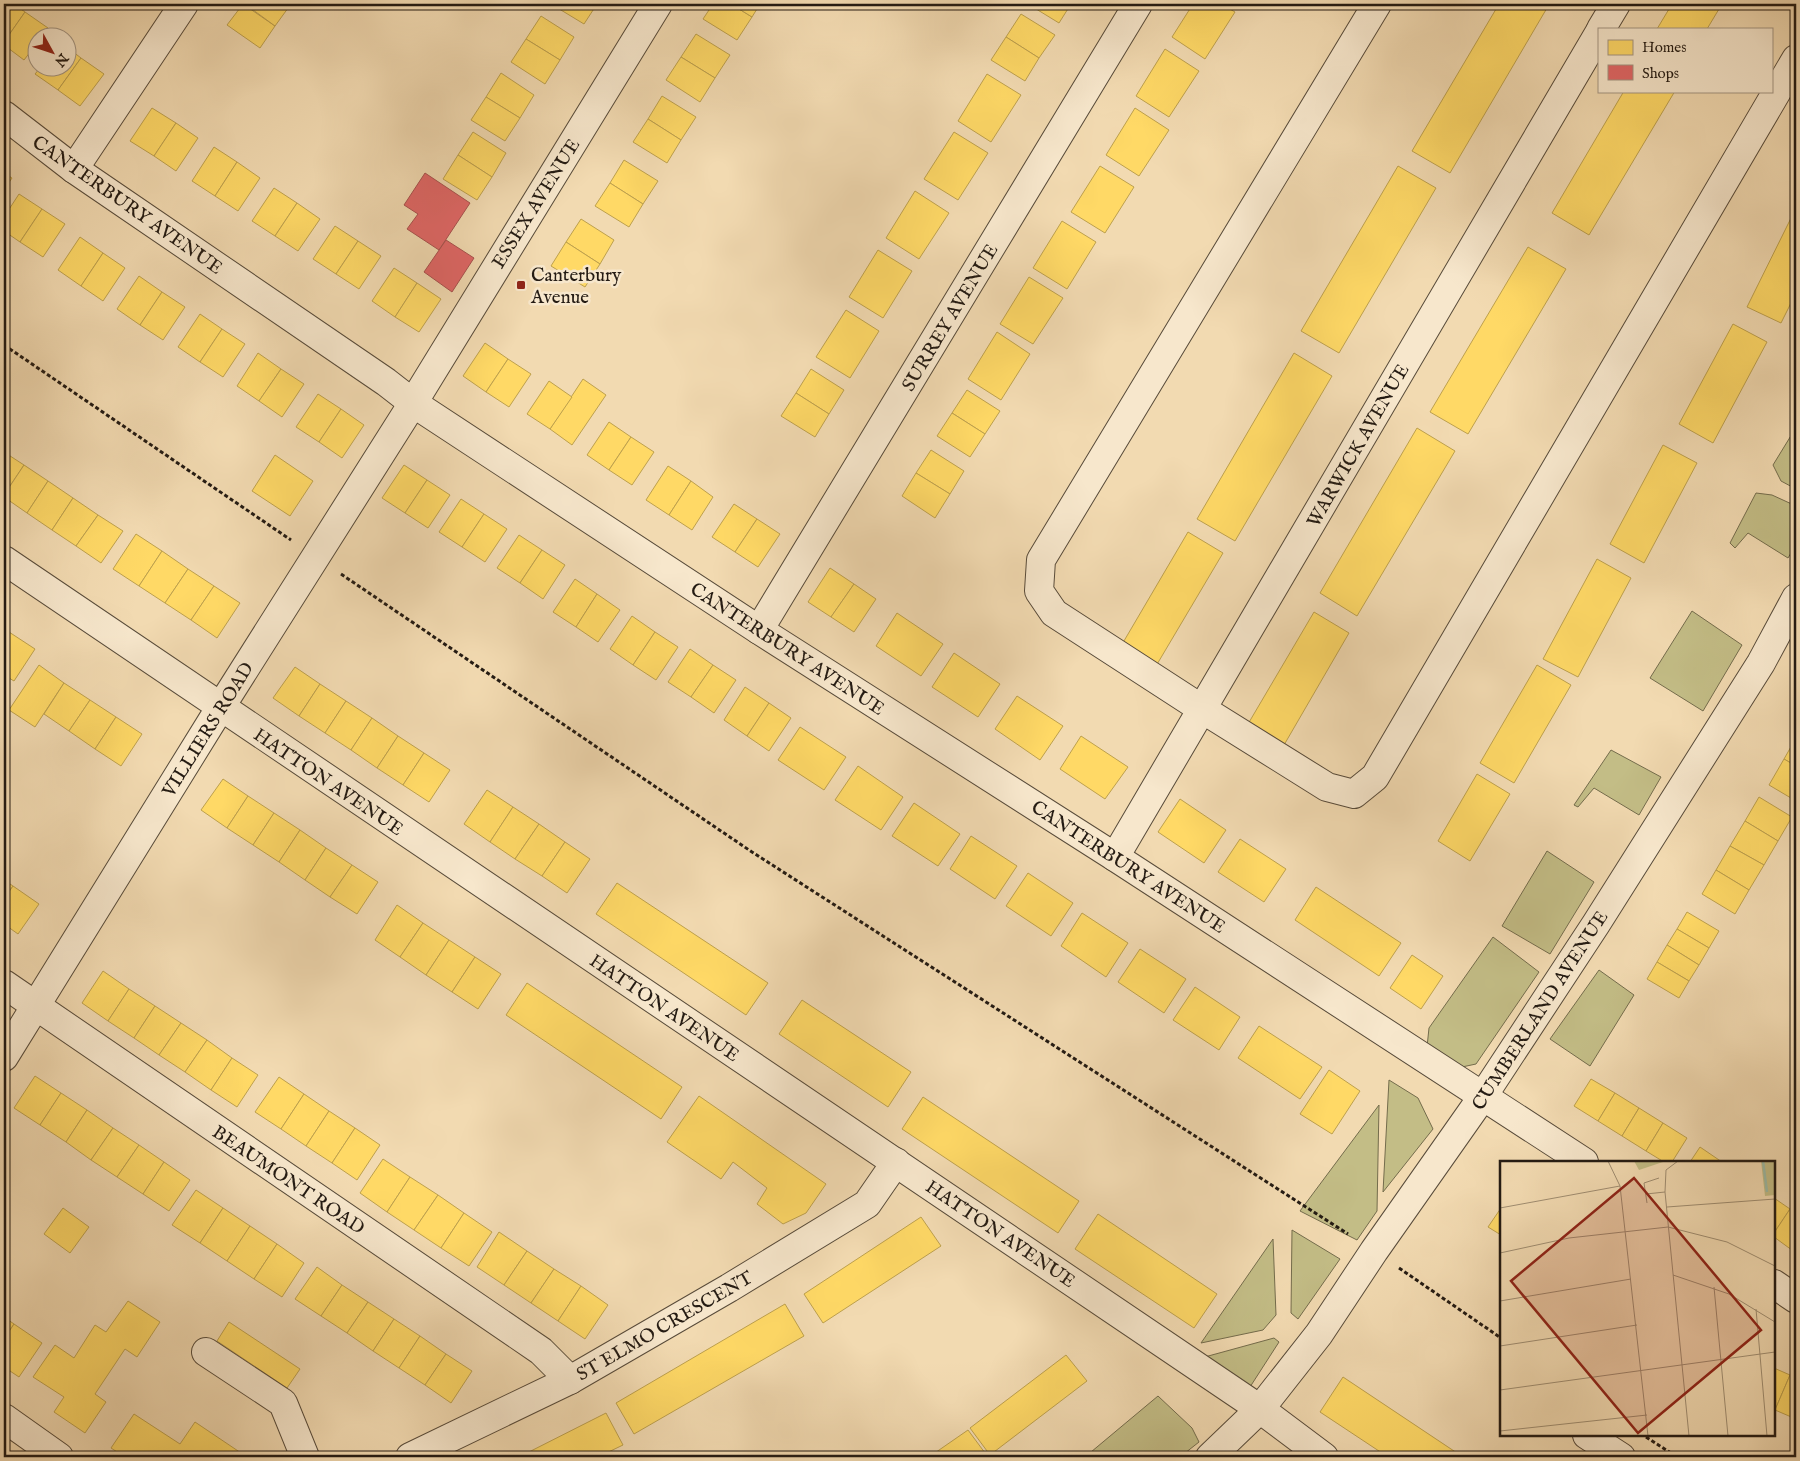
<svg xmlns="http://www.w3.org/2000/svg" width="1800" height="1461" font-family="'IM FELL English',serif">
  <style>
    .green { fill: #c3bd86; stroke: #746c4c }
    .homes { fill: #ffd966; stroke: #bda04d }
    .shops { fill: #e06666; stroke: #a8504d }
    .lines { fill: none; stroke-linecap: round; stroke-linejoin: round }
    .minor-casing { stroke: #584b3a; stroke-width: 30 }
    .path { stroke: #241b13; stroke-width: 3; stroke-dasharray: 4 2.5; stroke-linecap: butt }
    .minor { stroke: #f7e7cc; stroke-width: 28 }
    .poi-dot { fill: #8f2418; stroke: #f7e7cc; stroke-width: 2 }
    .labels { text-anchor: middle; stroke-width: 5; stroke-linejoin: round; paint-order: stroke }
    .street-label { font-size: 19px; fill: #241b13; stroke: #f7e7cc }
    .poi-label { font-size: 19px; fill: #241b13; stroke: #f7e7cc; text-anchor: start }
    .inset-river { fill: none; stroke: #9cbba6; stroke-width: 2.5 }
    .inset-road { fill: none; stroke: #a08e72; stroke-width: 1 }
    .view { fill: #8f2418; fill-opacity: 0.15; stroke: #8f2418; stroke-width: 2.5 }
    .inset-edge { fill: none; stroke: #241b13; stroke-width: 2.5 }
  </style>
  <rect width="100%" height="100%" fill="#f2dab1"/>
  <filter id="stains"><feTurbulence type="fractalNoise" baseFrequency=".004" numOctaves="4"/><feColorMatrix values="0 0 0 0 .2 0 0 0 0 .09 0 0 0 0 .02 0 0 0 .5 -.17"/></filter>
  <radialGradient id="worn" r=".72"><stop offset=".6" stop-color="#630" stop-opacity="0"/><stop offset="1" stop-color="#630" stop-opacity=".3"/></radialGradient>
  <g class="green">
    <polygon points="1792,434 1796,436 1796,489 1781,481 1773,465"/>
    <polygon points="1756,493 1772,495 1796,506 1796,545 1788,558 1748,533 1735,548 1730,543"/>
    <polygon points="1692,611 1742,645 1703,711 1650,678"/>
    <polygon points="1611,750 1661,777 1639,815 1594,788 1578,807 1574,805"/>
    <polygon points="1547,851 1594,882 1550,954 1502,926"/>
    <polygon points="1493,937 1539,972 1476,1064 1462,1067 1427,1047 1429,1028"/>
    <polygon points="1599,970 1634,995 1590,1066 1550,1039"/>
    <polygon points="1389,1080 1418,1098 1433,1129 1383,1192"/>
    <polygon points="1379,1105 1377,1211 1357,1240 1300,1211"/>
    <polygon points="1292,1230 1340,1259 1298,1319 1291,1313"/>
    <polygon points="1273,1239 1276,1315 1263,1330 1201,1343"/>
    <polygon points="1274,1338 1279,1342 1250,1387 1201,1358"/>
    <polygon points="1158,1396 1192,1428 1199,1442 1180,1457 1096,1457 1091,1452"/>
  </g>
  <g class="homes">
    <polygon points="4,4 14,4 25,12 4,42"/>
    <polygon points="243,4 275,26 260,48 227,25"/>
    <polygon points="245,4 291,4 275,26"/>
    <polygon points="551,4 597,4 584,24"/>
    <polygon points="713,4 731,4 752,17 737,40 703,19"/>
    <polygon points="731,4 760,4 752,17"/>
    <polygon points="1028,4 1071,4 1059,23"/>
    <polygon points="1193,4 1221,4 1235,12 1205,59 1172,37"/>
    <polygon points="1499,4 1540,4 1547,8 1450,173 1412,151"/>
    <polygon points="1672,4 1722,4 1707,29 1657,29"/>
    <polygon points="25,12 48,28 41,38 38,38 38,42 24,60 4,45 4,42"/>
    <polygon points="1021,14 1055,35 1039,58 1006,37"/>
    <polygon points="541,16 574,37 560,60 526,39"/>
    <polygon points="696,34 730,55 715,78 681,57"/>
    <polygon points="1006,37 1039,58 1025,81 991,60"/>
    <polygon points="526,39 560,60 545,84 511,62"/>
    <polygon points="68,48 81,58 58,90 35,74 40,68 68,68"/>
    <polygon points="1165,49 1199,71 1169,117 1136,96"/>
    <polygon points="681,57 715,78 700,102 666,80"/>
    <polygon points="81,58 104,74 80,106 58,90"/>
    <polygon points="501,73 534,95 520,118 486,97"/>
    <polygon points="987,74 1021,95 991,142 958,121"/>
    <polygon points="1624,91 1675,91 1589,235 1552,213"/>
    <polygon points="662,96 696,117 681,140 648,119"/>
    <polygon points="486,97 520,118 505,141 471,120"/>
    <polygon points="152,108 176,123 154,156 130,141"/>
    <polygon points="1135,108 1169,130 1139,176 1106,155"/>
    <polygon points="648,119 681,140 667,163 633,142"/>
    <polygon points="176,123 198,138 176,171 154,156"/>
    <polygon points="473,132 506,153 492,177 458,155"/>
    <polygon points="954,132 988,153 958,200 924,179"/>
    <polygon points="214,147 237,162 215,196 192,181"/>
    <polygon points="458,155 492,177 477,200 443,179"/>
    <polygon points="624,160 658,181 643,204 610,183"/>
    <polygon points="237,162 260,178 238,211 215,196"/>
    <polygon points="1100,166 1134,187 1105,233 1071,212"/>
    <polygon points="1398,166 1436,188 1339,353 1301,331"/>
    <polygon points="4,173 12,178 4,190"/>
    <polygon points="610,183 643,204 629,227 595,206"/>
    <polygon points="274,188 297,203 275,236 252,221"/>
    <polygon points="915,191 949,213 919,259 886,238"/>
    <polygon points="19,194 42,209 20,242 4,231 4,217"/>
    <polygon points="297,203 320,219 298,251 275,236"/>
    <polygon points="1796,208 1796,293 1781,323 1747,307"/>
    <polygon points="42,209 65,224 43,257 20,242"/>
    <polygon points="581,219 614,240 600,264 566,242"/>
    <polygon points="1062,221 1096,242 1067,289 1033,268"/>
    <polygon points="335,226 358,241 336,274 313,259"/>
    <polygon points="80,237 103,253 81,286 58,270"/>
    <polygon points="358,241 381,256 359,289 336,274"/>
    <polygon points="566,242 600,264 585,287 551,266"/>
    <polygon points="1528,247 1566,269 1468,434 1430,412"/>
    <polygon points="878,250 912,271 883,318 849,297"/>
    <polygon points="103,253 125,268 103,301 81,286"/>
    <polygon points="394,268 417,283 395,317 372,301"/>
    <polygon points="139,276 162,292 140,325 117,309"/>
    <polygon points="1029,277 1063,298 1033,344 1000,324"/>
    <polygon points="417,283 441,299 419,332 395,317"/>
    <polygon points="162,292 185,307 163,340 140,325"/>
    <polygon points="846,310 879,331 850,378 816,357"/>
    <polygon points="200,314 222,329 200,362 178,347"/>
    <polygon points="1733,324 1767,342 1713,443 1679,424"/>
    <polygon points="222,329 245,344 223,377 200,362"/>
    <polygon points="997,332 1030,354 1001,400 968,379"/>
    <polygon points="485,343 508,359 486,392 463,376"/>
    <polygon points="258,353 281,369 259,401 237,386"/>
    <polygon points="1294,353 1332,376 1235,541 1197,519"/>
    <polygon points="508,359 531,374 509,407 486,392"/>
    <polygon points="281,369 304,384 282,417 259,401"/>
    <polygon points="811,369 844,390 829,414 796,393"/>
    <polygon points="583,379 606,395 572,445 550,429"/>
    <polygon points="549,381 572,397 550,429 527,414"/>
    <polygon points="967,390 1000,411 985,434 952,413"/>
    <polygon points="796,393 829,414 815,437 781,416"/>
    <polygon points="318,394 341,409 319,442 296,427"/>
    <polygon points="341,409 364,425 342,458 319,442"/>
    <polygon points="952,413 985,434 970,457 937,436"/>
    <polygon points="609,422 631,437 609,470 587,455"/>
    <polygon points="1417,428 1455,451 1357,616 1320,593"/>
    <polygon points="631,437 654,452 632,485 609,470"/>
    <polygon points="1663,445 1697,463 1644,563 1610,544"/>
    <polygon points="931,450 964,471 950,494 916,473"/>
    <polygon points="4,452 24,465 4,495"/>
    <polygon points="275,455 313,481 290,516 252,491"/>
    <polygon points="24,465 48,481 27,513 4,497 4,495"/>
    <polygon points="404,465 427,480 405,513 382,498"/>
    <polygon points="668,466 691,481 669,515 646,500"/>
    <polygon points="916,473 950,494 935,518 902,496"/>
    <polygon points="427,480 450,495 428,528 405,513"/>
    <polygon points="48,481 73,498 52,530 27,513"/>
    <polygon points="691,481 713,497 692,530 669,515"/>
    <polygon points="73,498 98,515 76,546 52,530"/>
    <polygon points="461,499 484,514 462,547 439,532"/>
    <polygon points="734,504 757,519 735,552 712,537"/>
    <polygon points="484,514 507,529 485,562 462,547"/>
    <polygon points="98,515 123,531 101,563 76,546"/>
    <polygon points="757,519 780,534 758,567 735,552"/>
    <polygon points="1188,532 1223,553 1156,666 1121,646"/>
    <polygon points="136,534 162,551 139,586 113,569"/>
    <polygon points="519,535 542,550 520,583 497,568"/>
    <polygon points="542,550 565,565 543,599 520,583"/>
    <polygon points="162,551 188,569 165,603 139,586"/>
    <polygon points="1597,559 1631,578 1578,677 1543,659"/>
    <polygon points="830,568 854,584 831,617 808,602"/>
    <polygon points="188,569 214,586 191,620 165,603"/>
    <polygon points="575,579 597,594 576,627 553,612"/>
    <polygon points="854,584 876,599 854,632 831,617"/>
    <polygon points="214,586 240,603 217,638 191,620"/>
    <polygon points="597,594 620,610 598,642 576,627"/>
    <polygon points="1314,612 1349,633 1284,745 1248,724"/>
    <polygon points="897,613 943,644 921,676 876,646"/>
    <polygon points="632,616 655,632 633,665 610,649"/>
    <polygon points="4,629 9,632 4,640"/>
    <polygon points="9,632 35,649 14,681 4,675 4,640"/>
    <polygon points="655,632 678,647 656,680 633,665"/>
    <polygon points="690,649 713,665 691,697 668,682"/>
    <polygon points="954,653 1000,684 978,717 932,687"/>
    <polygon points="39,665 64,683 35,727 9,710"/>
    <polygon points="713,665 736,680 714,713 691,697"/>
    <polygon points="1537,665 1571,685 1514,783 1480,763"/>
    <polygon points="295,667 320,684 299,716 273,698"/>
    <polygon points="64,683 90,700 69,731 44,714"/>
    <polygon points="320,684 346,701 325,733 299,716"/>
    <polygon points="745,687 769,703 747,736 724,720"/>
    <polygon points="1017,696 1063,726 1040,760 995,729"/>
    <polygon points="90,700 116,717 95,749 69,731"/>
    <polygon points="346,701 372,718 351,750 325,733"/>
    <polygon points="769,703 791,718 769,751 747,736"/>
    <polygon points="116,717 142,734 121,766 95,749"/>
    <polygon points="372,718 398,736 377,768 351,750"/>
    <polygon points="800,727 846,757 824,790 778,760"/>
    <polygon points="398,736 424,753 403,785 377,768"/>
    <polygon points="1081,736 1128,767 1105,799 1060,769"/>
    <polygon points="1796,738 1796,766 1784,759"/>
    <polygon points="424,753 450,770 429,802 403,785"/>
    <polygon points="1784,759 1796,766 1796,801 1769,785"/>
    <polygon points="858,766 903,797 881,830 835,800"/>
    <polygon points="1477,774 1510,794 1470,861 1438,841"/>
    <polygon points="223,779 248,796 227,828 201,810"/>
    <polygon points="487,790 513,807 490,842 464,824"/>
    <polygon points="248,796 274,813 253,845 227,828"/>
    <polygon points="1759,797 1792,817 1778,841 1745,821"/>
    <polygon points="1180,799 1226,830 1204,863 1158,832"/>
    <polygon points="914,803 960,834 938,866 892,836"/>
    <polygon points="513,807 539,824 515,859 490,842"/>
    <polygon points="274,813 300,830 279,862 253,845"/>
    <polygon points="1745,821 1778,841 1764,865 1730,846"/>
    <polygon points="539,824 565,842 542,876 515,859"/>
    <polygon points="300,830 326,848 305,880 279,862"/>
    <polygon points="971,836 1017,866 995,899 950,869"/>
    <polygon points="1240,839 1286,869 1264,902 1218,872"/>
    <polygon points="565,842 590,859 567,893 542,876"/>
    <polygon points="1730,846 1764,865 1749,890 1716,870"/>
    <polygon points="326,848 352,865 330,897 305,880"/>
    <polygon points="352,865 378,882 357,914 330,897"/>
    <polygon points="1716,870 1749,890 1735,914 1702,894"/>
    <polygon points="1028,873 1073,903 1051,936 1006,906"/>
    <polygon points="4,880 13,886 4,899"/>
    <polygon points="617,883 768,983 746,1015 596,914"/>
    <polygon points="13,886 39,904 18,934 4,924 4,899"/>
    <polygon points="1316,887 1401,943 1379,976 1295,920"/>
    <polygon points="397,905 423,923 400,957 375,940"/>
    <polygon points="1687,912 1719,931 1709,948 1677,929"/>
    <polygon points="1082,913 1128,943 1106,977 1061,946"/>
    <polygon points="423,923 449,940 426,975 400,957"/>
    <polygon points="1677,929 1709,948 1699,965 1667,945"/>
    <polygon points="449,940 475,957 452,992 426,975"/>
    <polygon points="1667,945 1699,965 1689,981 1657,962"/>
    <polygon points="1140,949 1186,979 1164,1013 1118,982"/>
    <polygon points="1412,955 1443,976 1421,1009 1390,988"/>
    <polygon points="475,957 501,974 478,1009 452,992"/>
    <polygon points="1657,962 1689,981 1679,998 1647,979"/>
    <polygon points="103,971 129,989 108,1021 82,1003"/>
    <polygon points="527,983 682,1087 661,1119 506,1015"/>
    <polygon points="1195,987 1240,1017 1219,1050 1173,1020"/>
    <polygon points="129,989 155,1006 134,1038 108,1021"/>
    <polygon points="802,1000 911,1072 888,1107 779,1034"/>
    <polygon points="155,1006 181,1023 159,1055 134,1038"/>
    <polygon points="181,1023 207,1040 185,1072 159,1055"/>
    <polygon points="1259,1026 1322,1067 1300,1099 1238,1058"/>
    <polygon points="207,1040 232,1058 211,1090 185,1072"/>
    <polygon points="232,1058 258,1075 237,1107 211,1090"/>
    <polygon points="1329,1070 1360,1091 1332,1134 1300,1114"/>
    <polygon points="35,1076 61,1093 40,1125 14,1108"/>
    <polygon points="279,1077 304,1094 281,1129 255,1112"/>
    <polygon points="1591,1079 1615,1093 1598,1121 1574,1106"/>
    <polygon points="61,1093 87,1110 66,1142 40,1125"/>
    <polygon points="1615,1093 1639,1108 1622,1136 1598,1121"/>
    <polygon points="304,1094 329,1111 306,1146 281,1129"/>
    <polygon points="699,1096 826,1184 806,1213 783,1224 757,1204 767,1188 733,1162 721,1179 667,1142"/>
    <polygon points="923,1097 1079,1201 1058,1233 902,1129"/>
    <polygon points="1639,1108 1663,1123 1646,1151 1622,1136"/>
    <polygon points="87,1110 113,1128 91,1160 66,1142"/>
    <polygon points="329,1111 355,1128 332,1163 306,1146"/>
    <polygon points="1663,1123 1687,1138 1672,1162 1664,1162 1646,1151"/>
    <polygon points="113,1128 139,1145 117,1177 91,1160"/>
    <polygon points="355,1128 380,1145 357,1180 332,1163"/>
    <polygon points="139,1145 164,1162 143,1194 117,1177"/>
    <polygon points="1700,1147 1722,1162 1690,1162"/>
    <polygon points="383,1159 410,1177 387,1212 360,1193"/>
    <polygon points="164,1162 190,1180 169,1211 143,1194"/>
    <polygon points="410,1177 438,1195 414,1230 387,1212"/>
    <polygon points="196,1190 223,1208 200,1243 172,1225"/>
    <polygon points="438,1195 464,1213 441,1248 414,1230"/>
    <polygon points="1774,1198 1790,1209 1774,1233"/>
    <polygon points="63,1208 89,1227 70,1253 44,1234"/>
    <polygon points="223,1208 250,1226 227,1261 200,1243"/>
    <polygon points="1501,1208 1501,1235 1488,1227"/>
    <polygon points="1790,1209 1796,1213 1796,1253 1774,1237 1774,1233"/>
    <polygon points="464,1213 492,1232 469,1266 441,1248"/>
    <polygon points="1098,1214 1217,1294 1194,1328 1075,1249"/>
    <polygon points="921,1217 941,1246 823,1323 804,1294"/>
    <polygon points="250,1226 277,1244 254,1279 227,1261"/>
    <polygon points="499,1232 527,1251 504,1285 477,1267"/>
    <polygon points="277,1244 304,1263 282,1297 254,1279"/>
    <polygon points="527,1251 554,1269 531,1303 504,1285"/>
    <polygon points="317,1267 342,1285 321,1316 295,1299"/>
    <polygon points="554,1269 581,1286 558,1321 531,1303"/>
    <polygon points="342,1285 368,1302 347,1333 321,1316"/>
    <polygon points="581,1286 608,1305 585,1339 558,1321"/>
    <polygon points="128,1301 160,1322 137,1357 125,1349 95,1394 106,1402 85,1433 54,1412 64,1397 33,1377 55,1345 74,1358 95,1325 106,1332"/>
    <polygon points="368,1302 394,1319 373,1351 347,1333"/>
    <polygon points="785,1304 804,1336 634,1434 616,1403"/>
    <polygon points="4,1317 14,1324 4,1339"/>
    <polygon points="394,1319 420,1336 399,1368 373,1351"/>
    <polygon points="229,1322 300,1369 287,1388 217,1341"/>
    <polygon points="14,1324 42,1343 19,1377 4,1367 4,1339"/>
    <polygon points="420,1336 446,1354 425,1385 399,1368"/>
    <polygon points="446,1354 472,1371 451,1403 425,1385"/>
    <polygon points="1066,1355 1087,1381 990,1455 970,1428"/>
    <polygon points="1774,1368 1790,1375 1775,1410 1774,1410"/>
    <polygon points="1790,1375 1796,1377 1796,1419 1775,1410"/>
    <polygon points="1343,1377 1463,1457 1388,1457 1320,1412"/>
    <polygon points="606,1413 623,1445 598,1457 519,1457"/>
    <polygon points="134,1414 180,1444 195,1422 247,1457 125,1457 111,1448"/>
    <polygon points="968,1430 988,1457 929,1457"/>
  </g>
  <g class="shops">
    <polygon points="425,173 470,203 439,250 407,229 418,214 404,205"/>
    <polygon points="446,240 474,258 452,292 424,272"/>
  </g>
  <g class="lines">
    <defs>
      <g id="minor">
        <polyline points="1377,4 1041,560 1039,591 1054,613 1202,709 1327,787 1354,794 1375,777 1796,59"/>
        <polyline points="1601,29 1616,4"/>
        <polyline points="4,115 74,169 386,382 413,403 759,630 1115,857 1584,1162"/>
        <polyline points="74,169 184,4"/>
        <polyline points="4,560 1260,1409 1324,1457"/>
        <polyline points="759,630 1138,4"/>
        <polyline points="1115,857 1599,33"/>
        <polyline points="4,984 541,1351 570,1380"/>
        <polyline points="4,1057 220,708 413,403 658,4"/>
        <polyline points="1774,1284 1796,1299"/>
        <polyline points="206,1352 283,1403 305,1457"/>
        <polyline points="4,1418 59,1457"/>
        <polyline points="1587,1435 1621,1457"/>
        <polyline points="410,1457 570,1380 729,1288 867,1204 896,1162"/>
        <polyline points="1210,1457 1260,1409 1319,1334 1374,1251 1483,1096 1596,924 1761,663 1796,598"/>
      </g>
    </defs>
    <use href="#minor" class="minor-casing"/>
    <g class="path">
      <polyline points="4,345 291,540"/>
      <polyline points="341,574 752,852 1348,1234"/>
      <polyline points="1399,1268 1501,1338"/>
      <polyline points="1646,1437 1677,1457"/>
    </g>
    <use href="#minor" class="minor"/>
  </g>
  <rect class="poi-dot" x="516" y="280" width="10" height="10" rx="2.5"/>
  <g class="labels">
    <g class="street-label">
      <text transform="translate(535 203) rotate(-58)" y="7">ESSEX AVENUE</text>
      <text transform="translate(128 204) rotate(35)" y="7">CANTERBURY AVENUE</text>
      <text transform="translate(949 317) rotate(-59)" y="7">SURREY AVENUE</text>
      <text transform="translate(1357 445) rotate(-60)" y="7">WARWICK AVENUE</text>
      <text transform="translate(788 648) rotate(33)" y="7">CANTERBURY AVENUE</text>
      <text transform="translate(207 729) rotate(-58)" y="7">VILLIERS ROAD</text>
      <text transform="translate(329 781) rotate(34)" y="7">HATTON AVENUE</text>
      <text transform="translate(1129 866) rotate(33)" y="7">CANTERBURY AVENUE</text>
      <text transform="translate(665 1007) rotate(34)" y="7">HATTON AVENUE</text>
      <text transform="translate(1539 1010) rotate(-57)" y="7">CUMBERLAND AVENUE</text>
      <text transform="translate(289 1179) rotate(34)" y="7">BEAUMONT ROAD</text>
      <text transform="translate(1001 1233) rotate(34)" y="7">HATTON AVENUE</text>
      <text transform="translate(664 1325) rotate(-30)" y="7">ST ELMO CRESCENT</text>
    </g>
    <g class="poi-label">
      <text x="531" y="281">Canterbury<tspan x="531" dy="22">Avenue</tspan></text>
    </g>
  </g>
  <g transform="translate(1500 1161)">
    <rect width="275" height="275" fill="#f2dab1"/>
    <path d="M134 0H166L139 9ZM261 0H275V34L265 35Z" fill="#c3bd86"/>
    <path class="inset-river" d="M263 0 267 31"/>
    <path class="inset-road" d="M108 0 120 25 148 275M178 0 166 9 165 31 189 275M146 33 165 31M147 42 144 22 159 17M167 46 275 38M0 47 120 25M0 92 69 77 168 66 227 81 275 105M173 114 229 133 275 161M214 126 228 275M0 140 131 118M256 148 267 275M0 185 137 164M0 229 275 191M0 270 147 254"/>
    <path class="view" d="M134 17 261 169 138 272 11 120Z"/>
    <rect width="275" height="275" class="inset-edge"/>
  </g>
  <rect width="1800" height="1461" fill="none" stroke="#f2dab1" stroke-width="20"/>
  <rect x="5" y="5" width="1790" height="1451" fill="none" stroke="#241b13" stroke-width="2.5"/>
  <rect x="10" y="10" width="1780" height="1441" fill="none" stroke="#241b13"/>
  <rect x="1598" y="28" width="175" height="65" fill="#f7e7cc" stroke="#a39582"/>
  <rect x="1608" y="40" width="25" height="15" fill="#ffd966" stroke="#a39582"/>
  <text x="1642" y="52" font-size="15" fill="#241b13">Homes</text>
  <rect x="1608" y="65" width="25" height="15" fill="#e06666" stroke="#a39582"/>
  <text x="1642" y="78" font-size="15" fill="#241b13">Shops</text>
  <g transform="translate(52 52) rotate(130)"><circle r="24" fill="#f7e7cc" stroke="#a39582"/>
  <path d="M0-4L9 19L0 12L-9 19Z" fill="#8f2418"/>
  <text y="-8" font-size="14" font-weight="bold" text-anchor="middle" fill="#241b13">N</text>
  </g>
  <rect width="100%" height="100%" filter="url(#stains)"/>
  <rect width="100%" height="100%" fill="url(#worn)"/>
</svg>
